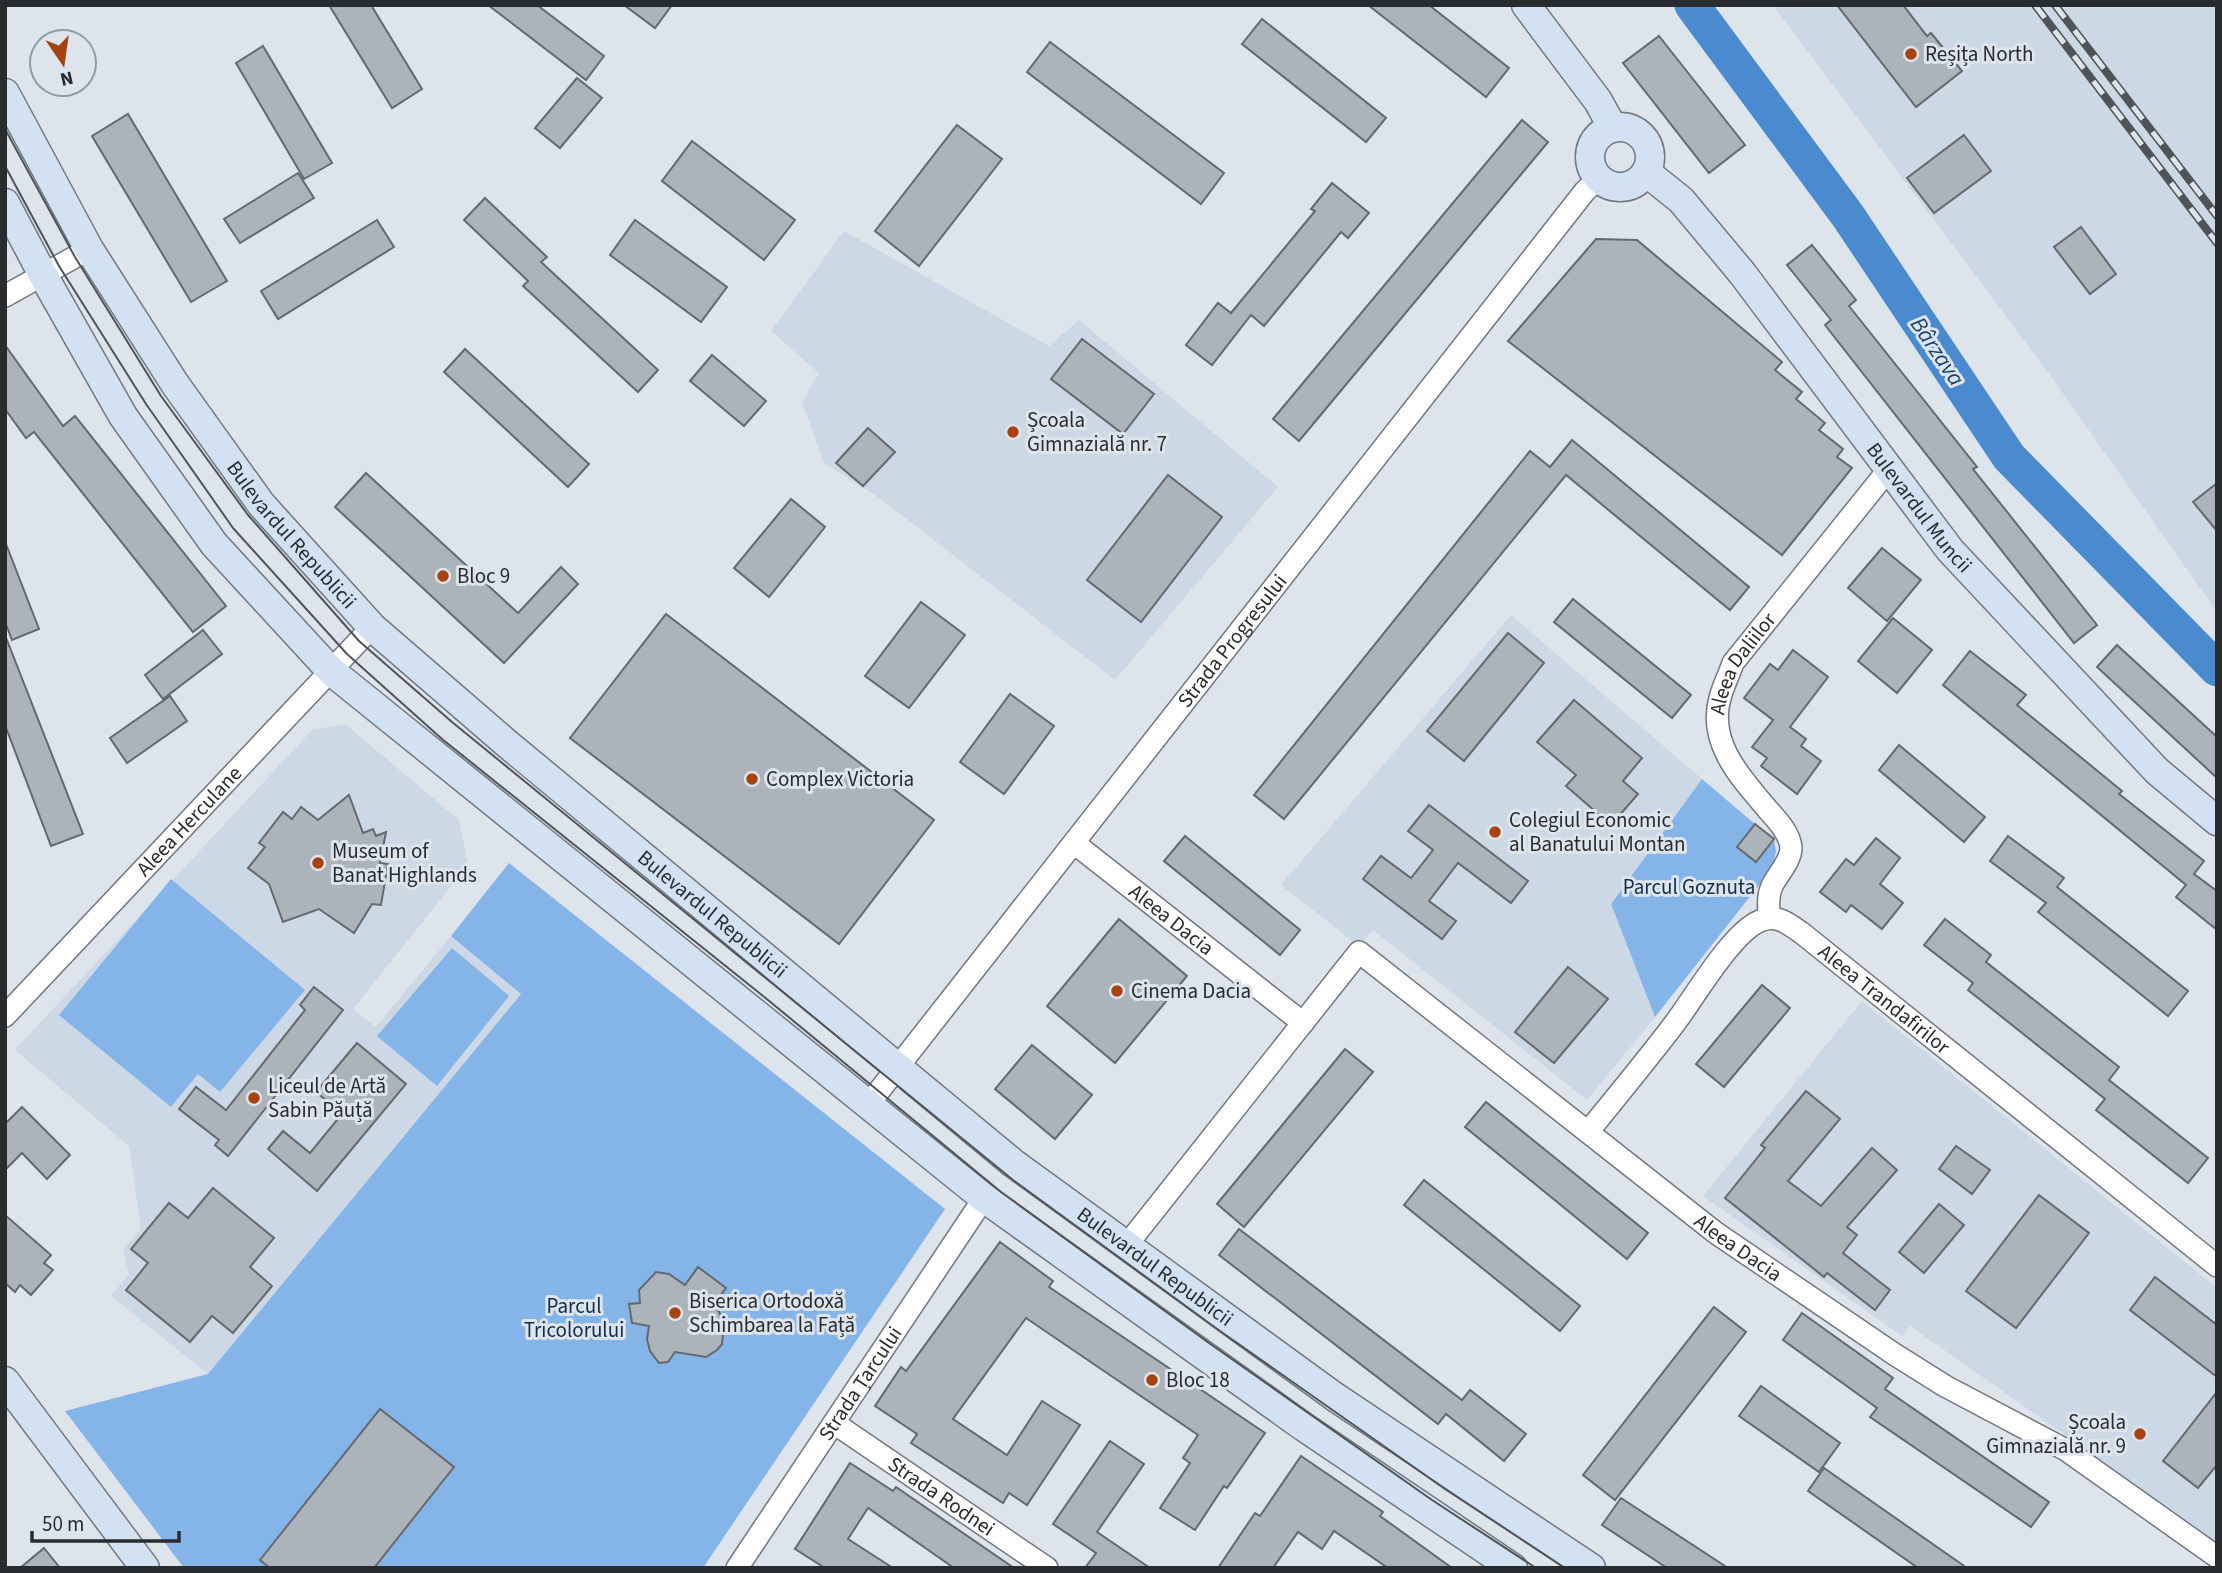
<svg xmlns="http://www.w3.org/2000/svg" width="2222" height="1573" font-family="'Source Sans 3',sans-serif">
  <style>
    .built { fill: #ccd8e6 }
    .green { fill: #85b4e9 }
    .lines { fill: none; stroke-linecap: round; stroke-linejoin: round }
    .river { stroke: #4a8ace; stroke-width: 35 }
    .building { fill: #acb3ba; stroke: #63696f; stroke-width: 2 }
    .street-casing { stroke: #72787f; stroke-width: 24 }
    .secondary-casing { stroke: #72787f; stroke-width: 31 }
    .street { stroke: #fff; stroke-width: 21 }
    .secondary { stroke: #d2e2f3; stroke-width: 28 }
    .tram { stroke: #505357; stroke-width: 2 }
    .rail-casing { stroke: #505357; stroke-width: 8 }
    .rail { stroke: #dde4eb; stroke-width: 5; stroke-dasharray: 16; stroke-linecap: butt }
    .poi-dot { fill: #a74313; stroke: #dde4eb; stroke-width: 2.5 }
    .labels { text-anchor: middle; stroke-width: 6; stroke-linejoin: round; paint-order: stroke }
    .poi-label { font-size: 21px; fill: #292c2f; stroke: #dde4eb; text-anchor: start }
    .street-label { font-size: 21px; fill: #292c2f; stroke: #dde4eb }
    .park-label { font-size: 21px; fill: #122d49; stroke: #dde4eb }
    .water-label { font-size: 23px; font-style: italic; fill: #154270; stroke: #dde4eb }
  </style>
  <rect width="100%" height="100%" fill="#dde4eb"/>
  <g class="built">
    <polygon points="1773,5 2217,5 2217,612 2052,378"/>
    <polygon points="844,231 1049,346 1079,320 1278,487 1115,680 878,497 824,463 802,402 819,373 771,331"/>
    <polygon points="1511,615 1702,779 1611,904 1655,1017 1587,1100 1373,930 1359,946 1281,885"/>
    <polygon points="345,724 459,820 468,865 353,1009 376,1027 451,936 521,994 208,1374 111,1296 129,1275 123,1249 141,1229 129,1146 15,1050 312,730"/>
    <polygon points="1862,1001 2217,1288 2217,1542 1910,1326 1902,1336 1703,1196"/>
  </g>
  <g class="green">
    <polygon points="1702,779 1755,824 1737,847 1756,861 1774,839 1776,852 1771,870 1655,1017 1611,904"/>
    <polygon points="509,863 945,1209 703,1568 184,1568 65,1411 208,1374 521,994 451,936"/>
    <polygon points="171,879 305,990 220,1092 198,1074 171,1107 59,1015"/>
    <polygon points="452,948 509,996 437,1086 377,1036"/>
  </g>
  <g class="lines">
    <polyline class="river" points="1692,5 1848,216 2009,457 2217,669"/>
  </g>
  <g class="building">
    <polygon points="329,5 371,5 422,89 392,108"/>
    <polygon points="488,5 537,5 604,56 586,80"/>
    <polygon points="624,5 672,5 655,28"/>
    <polygon points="1368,5 1429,5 1509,68 1486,97"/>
    <polygon points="1837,5 1903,5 1927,36 1931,33 1962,71 1916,107"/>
    <polygon points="1262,19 1386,118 1366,142 1242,44"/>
    <polygon points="1659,36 1745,145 1709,173 1623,63"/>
    <polygon points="1050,42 1224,173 1201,204 1027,72"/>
    <polygon points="263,46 332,163 304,179 236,63"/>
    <polygon points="577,78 602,98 560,148 535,128"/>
    <polygon points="128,114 227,281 191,302 92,136"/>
    <polygon points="1522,120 1548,142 1299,441 1273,419"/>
    <polygon points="957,125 1002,159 919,266 875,231"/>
    <polygon points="1964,135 1991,171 1934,213 1907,178"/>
    <polygon points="692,141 795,220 764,260 662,181"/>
    <polygon points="298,173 314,198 240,243 224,219"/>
    <polygon points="1332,183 1369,213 1348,238 1341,232 1264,326 1251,315 1212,365 1186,345 1218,303 1231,313 1315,211 1311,209"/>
    <polygon points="485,198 547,257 541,262 658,370 638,392 523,286 528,281 464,220"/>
    <polygon points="377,220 394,247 278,319 261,291"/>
    <polygon points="635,220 727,287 701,322 610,255"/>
    <polygon points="2081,227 2116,274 2090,294 2054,247"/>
    <polygon points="1596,239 1637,240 1782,362 1775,370 1802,392 1796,399 1825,423 1819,430 1843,449 1837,457 1852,468 1782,555 1508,341"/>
    <polygon points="1812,245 1856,300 1849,306 1977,467 1973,469 2097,625 2074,643 1825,325 1831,320 1787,265"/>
    <polygon points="1082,339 1154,394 1123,434 1051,379"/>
    <polygon points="5,345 63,426 75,416 226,606 193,632 34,432 26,438 5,409"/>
    <polygon points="465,349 589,464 568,487 444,372"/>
    <polygon points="712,355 766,401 744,426 690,381"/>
    <polygon points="868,428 895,452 863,486 836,463"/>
    <polygon points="1572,440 1749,587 1730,610 1566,475 1284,819 1254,795 1530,451 1550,467"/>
    <polygon points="366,473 518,613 561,567 578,584 504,663 335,507"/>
    <polygon points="1168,475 1222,517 1141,622 1087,580"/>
    <polygon points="2217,483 2217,531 2193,502"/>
    <polygon points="791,499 825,527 769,597 734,568"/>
    <polygon points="6,544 39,629 12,640 5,622"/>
    <polygon points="1882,548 1921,580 1887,621 1848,588"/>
    <polygon points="1573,599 1691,695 1672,718 1554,622"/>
    <polygon points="921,602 965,635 909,708 865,676"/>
    <polygon points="666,614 934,820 839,944 570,738"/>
    <polygon points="1893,618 1932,650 1897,693 1858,661"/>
    <polygon points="203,630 222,654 163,699 145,675"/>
    <polygon points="1508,633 1544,663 1464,761 1427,731"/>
    <polygon points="5,635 83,834 51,846 5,725"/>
    <polygon points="2117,645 2217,737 2217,778 2097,667"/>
    <polygon points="1793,650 1828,677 1790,727 1806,739 1801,746 1821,761 1797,794 1761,766 1767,758 1752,747 1773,720 1744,698 1770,664 1778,670"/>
    <polygon points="1970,651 2026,695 2017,705 2122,791 2119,794 2204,861 2194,874 2217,891 2217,930 2176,897 2186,885 1943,685"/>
    <polygon points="1010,694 1054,726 1004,794 960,762"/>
    <polygon points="170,696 187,721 127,763 110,738"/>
    <polygon points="1574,700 1642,758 1623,781 1638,794 1611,825 1566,786 1576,775 1537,742"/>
    <polygon points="1899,745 1985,817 1964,842 1879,770"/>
    <polygon points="349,795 363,833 373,829 376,836 386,832 380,863 388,864 381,905 372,904 354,933 319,909 283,922 269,884 248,868 265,847 259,843 283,812 292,819 301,807 318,820"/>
    <polygon points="1429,805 1528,881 1511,903 1458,863 1429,901 1456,921 1442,939 1363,879 1381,856 1411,878 1433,850 1408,831"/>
    <polygon points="1755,824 1774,839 1756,862 1737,847"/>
    <polygon points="1185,836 1300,930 1280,955 1164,861"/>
    <polygon points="2008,836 2064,878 2057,887 2188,991 2168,1016 2038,912 2046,903 1990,861"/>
    <polygon points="1876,838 1900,858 1880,884 1903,903 1882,929 1851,905 1846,912 1820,892 1846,859 1854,865"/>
    <polygon points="1119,919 1187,976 1115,1063 1047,1006"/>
    <polygon points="1945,919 1991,955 1986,962 2119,1067 2109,1080 2208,1158 2188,1183 2096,1110 2105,1099 1968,990 1973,983 1924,945"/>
    <polygon points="1568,967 1608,999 1554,1063 1515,1032"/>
    <polygon points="1762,985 1790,1008 1724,1087 1696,1064"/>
    <polygon points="314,987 343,1010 228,1156 215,1145 219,1140 179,1109 196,1087 226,1110 305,1010 300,1005"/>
    <polygon points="357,1043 406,1084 317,1191 268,1149 283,1131 310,1153 342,1114 316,1092"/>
    <polygon points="1032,1045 1092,1095 1055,1139 995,1089"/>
    <polygon points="1345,1049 1373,1072 1244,1227 1217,1204"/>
    <polygon points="1806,1091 1840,1119 1788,1181 1821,1206 1872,1148 1897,1170 1847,1227 1857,1235 1843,1253 1890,1290 1875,1310 1827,1273 1824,1277 1725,1198 1765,1148 1761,1145"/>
    <polygon points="1486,1102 1648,1233 1627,1259 1465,1127"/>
    <polygon points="22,1107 70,1155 47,1179 22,1153 5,1170 5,1124"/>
    <polygon points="1956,1146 1990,1170 1972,1194 1939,1169"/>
    <polygon points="1424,1180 1580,1306 1560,1331 1404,1205"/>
    <polygon points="213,1188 274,1238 250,1267 272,1286 233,1333 212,1316 190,1342 126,1290 148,1263 131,1249 169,1203 188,1218"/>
    <polygon points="2039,1195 2089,1233 2016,1328 1966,1291"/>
    <polygon points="1939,1204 1964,1225 1924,1273 1899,1252"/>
    <polygon points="5,1215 51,1255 44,1263 53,1270 31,1295 20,1285 15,1292 5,1283"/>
    <polygon points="1239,1229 1462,1400 1470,1390 1526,1434 1504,1461 1446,1414 1438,1424 1219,1255"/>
    <polygon points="1000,1242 1053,1281 1049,1287 1265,1433 1227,1488 1224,1486 1195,1530 1160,1508 1190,1463 1183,1458 1198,1435 1026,1318 953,1419 1007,1455 1042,1401 1080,1425 1027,1505 1009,1493 1003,1503 911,1443 917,1434 875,1406 901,1367 906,1371"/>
    <polygon points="698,1267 726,1288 715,1303 724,1323 722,1344 717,1350 706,1357 675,1352 668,1362 659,1363 650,1351 647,1339 649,1326 632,1323 629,1304 640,1303 639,1290 656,1272 669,1274 685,1285"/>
    <polygon points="2155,1277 2217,1325 2217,1377 2130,1310"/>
    <polygon points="1714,1307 1746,1332 1615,1500 1583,1475"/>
    <polygon points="1802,1313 1893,1378 1885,1389 2049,1502 2031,1527 1870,1417 1877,1408 1783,1340"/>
    <polygon points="1761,1386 1840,1443 1819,1472 1739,1416"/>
    <polygon points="2217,1392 2217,1465 2198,1488 2163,1461"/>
    <polygon points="380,1409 454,1467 374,1568 270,1568 260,1560"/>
    <polygon points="1110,1441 1144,1464 1097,1532 1150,1568 1085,1568 1096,1553 1053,1524"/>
    <polygon points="1301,1456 1383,1512 1380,1516 1452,1568 1388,1568 1334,1531 1322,1549 1298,1532 1273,1568 1218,1568 1255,1513 1260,1516"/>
    <polygon points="850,1463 893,1491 896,1487 1014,1568 954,1568 868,1508 848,1539 893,1568 825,1568 795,1549"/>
    <polygon points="1824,1468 1967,1568 1918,1568 1808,1491"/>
    <polygon points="1621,1498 1728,1568 1667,1568 1602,1525"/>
    <polygon points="44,1548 60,1568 20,1568"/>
  </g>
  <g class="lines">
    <defs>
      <g id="street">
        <polyline points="5,296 89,249"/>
        <path id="s1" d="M1074 843 1303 1023"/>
        <path id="s2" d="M1769 918C1769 907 1767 896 1772 886 1777 875 1791 861 1791 848 1790 834 1778 821 1769 811 1743 780 1707 744 1720 698 1723 686 1729 675 1733 663L1889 469"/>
        <path id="s3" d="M5 1016 372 627"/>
        <path id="s4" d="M868 1105 1585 191 1599 178"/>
        <path id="s5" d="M1588 1132C1617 1096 1647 1060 1675 1023 1694 998 1732 932 1760 921 1777 913 1790 925 1803 934L2217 1266"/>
        <path id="s6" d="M1126 1246 1359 952 1716 1233 1894 1354 1945 1386 2066 1450 2217 1557"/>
        <path id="s7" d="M834 1423 1047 1568"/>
        <path id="s8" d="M737 1568 984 1198"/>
      </g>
      <g id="secondary">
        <polyline points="1526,5 1598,101 1613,128"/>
        <path id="s9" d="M5 93 89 249 175 384 261 504 372 627 505 742 1013 1163 1335 1397 1591 1568"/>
        <circle cx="1620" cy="157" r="30"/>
        <path id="s10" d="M1646 172 1681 200 1742 273 1950 550 2157 771 2217 821"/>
        <polyline points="5,203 43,275 123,416 214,544 331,671 984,1198 1304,1427 1513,1568"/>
        <polyline points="5,1381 145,1568"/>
      </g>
    </defs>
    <use href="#street" class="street-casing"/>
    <use href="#secondary" class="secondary-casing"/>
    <use href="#street" class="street"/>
    <use href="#secondary" class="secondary"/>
    <g class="tram">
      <polyline points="5,129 75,257 161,396 248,515 359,641 452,722 1013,1180 1220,1331 1445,1489 1565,1568"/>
      <polyline points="5,166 59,266 146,404 233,528 347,654 442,739 768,1000 1001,1192 1209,1343 1432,1500 1536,1568"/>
    </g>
    <defs>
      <g id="rail">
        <polyline points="2035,5 2217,243"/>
        <polyline points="2055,5 2217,216"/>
      </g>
    </defs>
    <use href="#rail" class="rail-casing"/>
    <use href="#rail" class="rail"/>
  </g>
  <g class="poi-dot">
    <circle cx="1911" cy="54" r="7"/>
    <circle cx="1013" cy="432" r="7"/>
    <circle cx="443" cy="576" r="7"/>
    <circle cx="752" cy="779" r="7"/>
    <circle cx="1495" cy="832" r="7"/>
    <circle cx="318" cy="863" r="7"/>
    <circle cx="1117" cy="991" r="7"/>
    <circle cx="254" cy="1098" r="7"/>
    <circle cx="675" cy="1313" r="7"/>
    <circle cx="1152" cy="1380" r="7"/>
    <circle cx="2140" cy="1434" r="7"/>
  </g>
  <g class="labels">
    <g class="poi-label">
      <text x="1925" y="61">Reșița North</text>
      <text x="1027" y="427">Școala<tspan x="1027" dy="24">Gimnazială nr. 7</tspan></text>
      <text x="457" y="583">Bloc 9</text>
      <text x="766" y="786">Complex Victoria</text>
      <text x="1509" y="827">Colegiul Economic<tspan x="1509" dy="24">al Banatului Montan</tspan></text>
      <text x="332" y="858">Museum of<tspan x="332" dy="24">Banat Highlands</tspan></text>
      <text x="1131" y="998">Cinema Dacia</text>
      <text x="268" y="1093">Liceul de Artă<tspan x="268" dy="24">Sabin Păuță</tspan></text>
      <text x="689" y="1308">Biserica Ortodoxă<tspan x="689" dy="24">Schimbarea la Față</tspan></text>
      <text x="1166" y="1387">Bloc 18</text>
      <text x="2126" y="1429" text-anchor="end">Școala<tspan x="2126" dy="24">Gimnazială nr. 9</tspan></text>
    </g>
    <g class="street-label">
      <text dy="7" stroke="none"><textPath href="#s10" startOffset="434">Bulevardul Muncii</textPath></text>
      <text dy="7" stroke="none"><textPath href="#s9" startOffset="528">Bulevardul Republicii</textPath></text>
      <text dy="7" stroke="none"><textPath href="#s4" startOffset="590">Strada Progresului</textPath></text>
      <text dy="7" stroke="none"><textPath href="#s2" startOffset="289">Aleea Daliilor</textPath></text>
      <text dy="7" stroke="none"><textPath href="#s3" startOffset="268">Aleea Herculane</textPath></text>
      <text dy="7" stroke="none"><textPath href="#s9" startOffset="1096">Bulevardul Republicii</textPath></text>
      <text dy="7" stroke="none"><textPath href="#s1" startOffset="124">Aleea Dacia</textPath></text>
      <text dy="7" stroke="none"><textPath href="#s5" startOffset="425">Aleea Trandafirilor</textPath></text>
      <text dy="7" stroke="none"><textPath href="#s6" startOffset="856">Aleea Dacia</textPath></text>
      <text dy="7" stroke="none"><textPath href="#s9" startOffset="1662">Bulevardul Republicii</textPath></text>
      <text dy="7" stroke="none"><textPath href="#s8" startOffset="222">Strada Țarcului</textPath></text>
      <text dy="7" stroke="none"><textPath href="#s7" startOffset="130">Strada Rodnei</textPath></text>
    </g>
    <g class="park-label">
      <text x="1689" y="894">Parcul Goznuta</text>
      <text x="574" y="1313">Parcul<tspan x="574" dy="24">Tricolorului</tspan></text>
    </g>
    <g class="water-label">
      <text transform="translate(1938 351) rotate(56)" y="8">Bârzava</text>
    </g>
  </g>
  <rect width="2222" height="1573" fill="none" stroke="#292c2f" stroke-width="14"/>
  <g transform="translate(63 63) rotate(167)"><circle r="33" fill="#dde4eb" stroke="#959aa0" stroke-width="2"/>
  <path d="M0-5L12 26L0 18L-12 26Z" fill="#a74313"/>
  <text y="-10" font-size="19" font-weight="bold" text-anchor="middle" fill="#292c2f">N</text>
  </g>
  <path d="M32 1531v10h147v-10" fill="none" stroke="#292c2f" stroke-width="3.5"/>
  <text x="42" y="1531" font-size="21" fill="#292c2f" stroke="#dde4eb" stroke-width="5" paint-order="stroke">50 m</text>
</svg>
